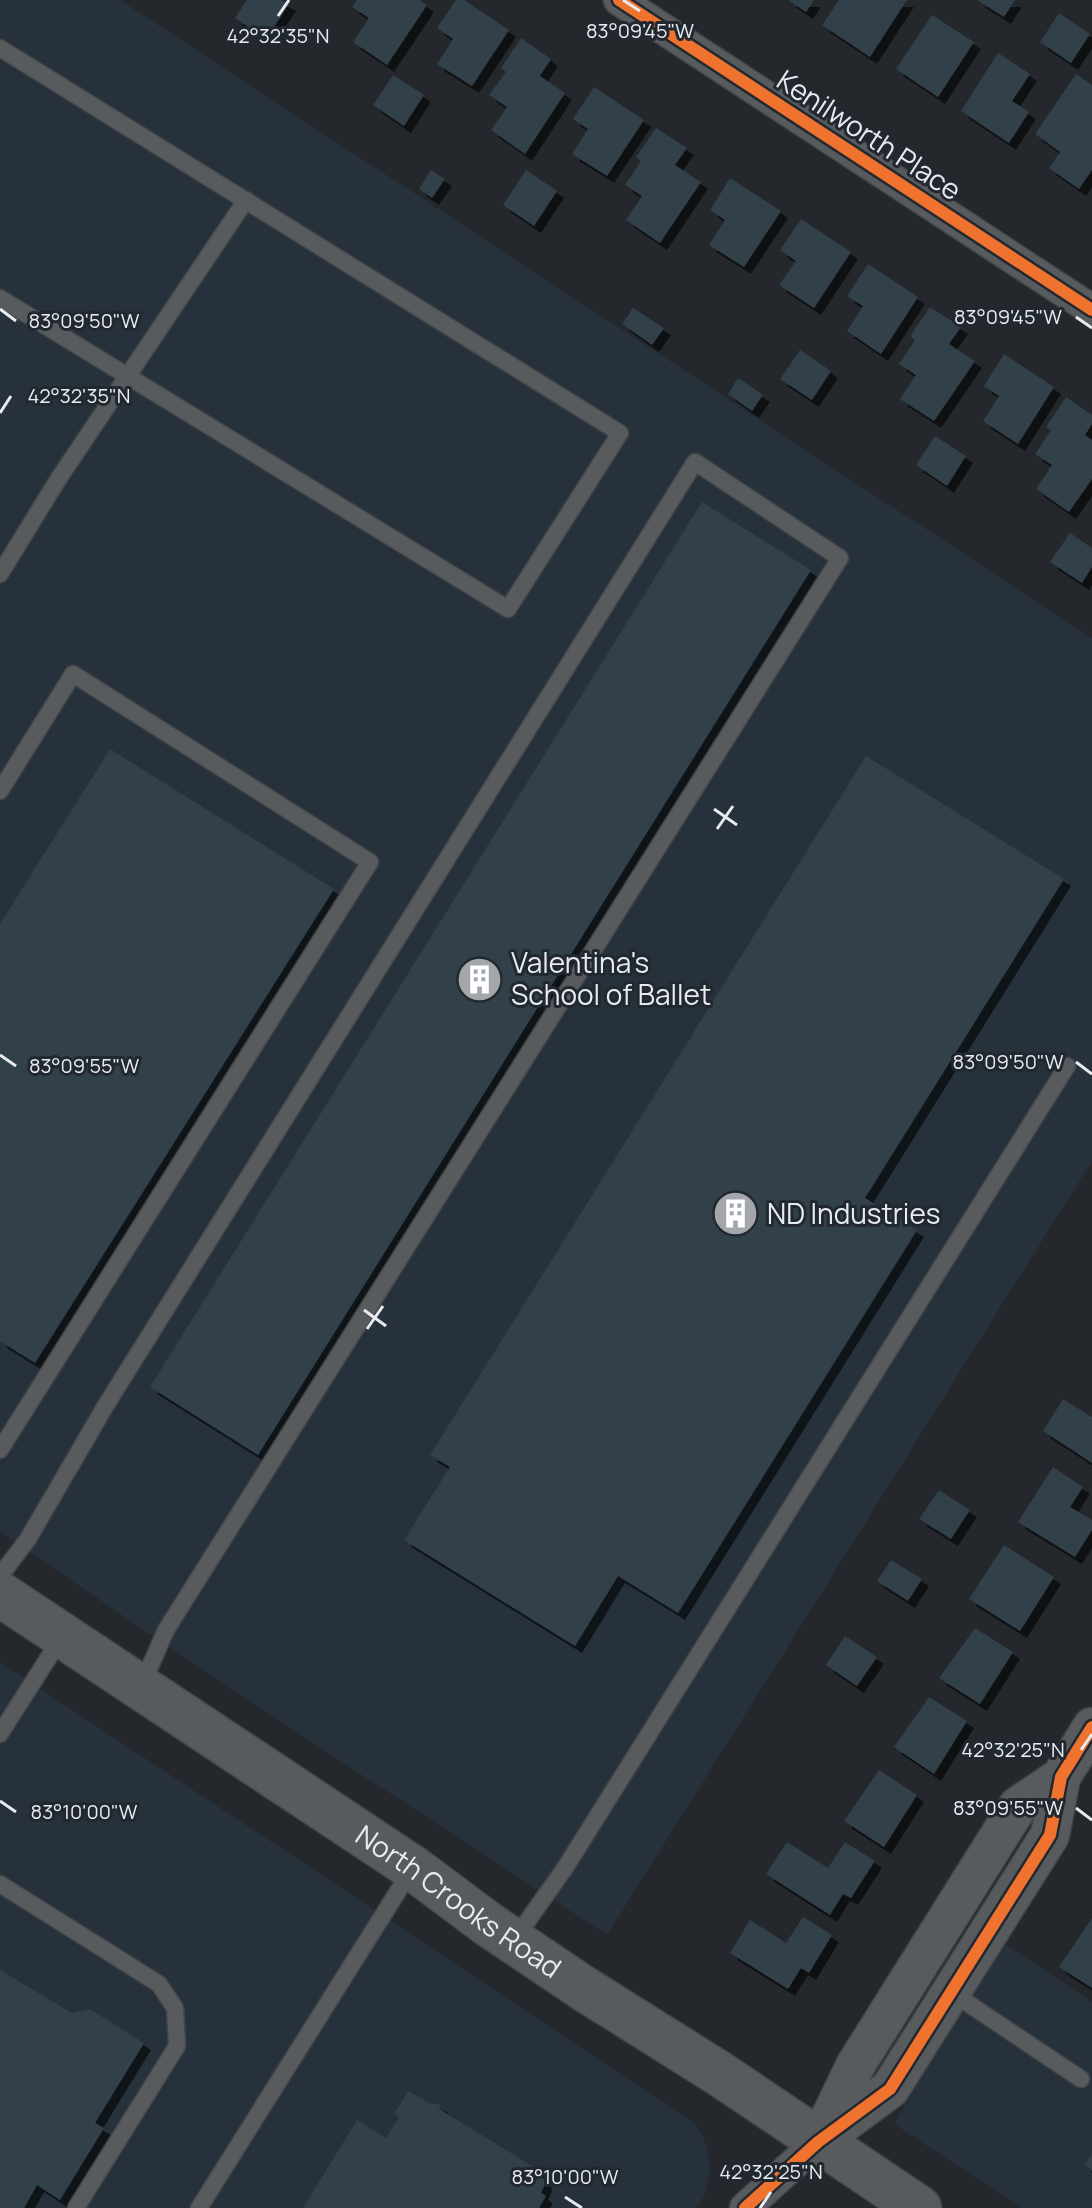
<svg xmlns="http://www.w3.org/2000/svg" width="1092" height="2208" font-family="Manrope,sans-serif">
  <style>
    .built { fill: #26313c }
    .building { fill: #313f4a; filter: url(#shadow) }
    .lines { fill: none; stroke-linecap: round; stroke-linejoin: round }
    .service-casing { stroke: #414548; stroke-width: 19 }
    .minor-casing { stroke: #414548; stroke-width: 33 }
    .tertiary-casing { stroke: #414548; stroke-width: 41 }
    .secondary-casing { stroke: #414548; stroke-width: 47 }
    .service { stroke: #585b5e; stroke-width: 16 }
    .minor { stroke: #585b5e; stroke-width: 30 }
    .tertiary { stroke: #585b5e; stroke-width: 38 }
    .secondary { stroke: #585b5e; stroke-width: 44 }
    .cycleway-casing { stroke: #21282f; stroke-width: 17 }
    .cycleway { stroke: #ef722f; stroke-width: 12 }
    .ticks { fill: none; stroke: #e7ebf0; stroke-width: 3 }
    .labels { text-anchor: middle; stroke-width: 6; stroke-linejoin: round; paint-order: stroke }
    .street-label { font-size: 28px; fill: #e7ebf0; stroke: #21282f }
    .poi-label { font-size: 28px; fill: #e7ebf0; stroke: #21282f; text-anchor: start }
    .ticks-label { font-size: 20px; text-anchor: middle; fill: #e7ebf0; stroke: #21282f; stroke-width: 6; stroke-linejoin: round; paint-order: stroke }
  </style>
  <defs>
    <filter id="shadow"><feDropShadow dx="7" dy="7" stdDeviation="0" flood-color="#0009"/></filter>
  </defs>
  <rect width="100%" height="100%" fill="#24282c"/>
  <g class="built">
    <polygon points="0,0 120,0 1092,638 1092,1161 607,1935 232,1690 0,1532"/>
    <polygon points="0,1662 685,2116 697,2126 706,2144 710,2167 705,2195 696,2208 0,2208"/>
    <polygon points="1000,1941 1092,2002 1092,2208 1021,2208 894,2124"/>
  </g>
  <g class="building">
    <polygon points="247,0 282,0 289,4 266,39 235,18"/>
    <polygon points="357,0 420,0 427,5 387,65 353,42 369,18 352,7"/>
    <polygon points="456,0 464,0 509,30 472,86 437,64 453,39 437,28"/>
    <polygon points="788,0 814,0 806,12"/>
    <polygon points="839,0 907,0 870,57 822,25"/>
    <polygon points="977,0 1015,0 1004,17"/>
    <polygon points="1059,13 1090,34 1071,63 1040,42"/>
    <polygon points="932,15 974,42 938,97 896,69"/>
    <polygon points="521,38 551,59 540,76 565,93 525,154 491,130 507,107 489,95 506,72 501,68"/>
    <polygon points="998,53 1030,74 1012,101 1029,112 1009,143 961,111"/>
    <polygon points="1076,74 1092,85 1092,170 1079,189 1049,168 1060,152 1035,134"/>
    <polygon points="393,75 424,95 404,126 373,105"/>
    <polygon points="594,87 644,120 607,176 572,154 588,129 573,119"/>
    <polygon points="656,128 687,148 675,165 701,182 660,243 626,220 642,196 625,185 641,161 636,157"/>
    <polygon points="431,170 445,179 432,198 419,189"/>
    <polygon points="526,170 557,191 534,226 503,205"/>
    <polygon points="730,178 781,211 744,267 709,245 725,220 710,210"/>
    <polygon points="801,219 851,252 814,308 779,285 796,261 780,250"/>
    <polygon points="868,264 918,297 881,354 847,331 863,306 847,296"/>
    <polygon points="930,307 961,327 949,344 975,361 934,421 900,399 916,375 899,364 915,340 910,336"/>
    <polygon points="633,308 664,328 652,345 622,324"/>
    <polygon points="800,350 831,371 812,400 780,379"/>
    <polygon points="1004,354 1054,387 1018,444 983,421 999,396 984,386"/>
    <polygon points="738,378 763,395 752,411 728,394"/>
    <polygon points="1066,397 1092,415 1092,424 1085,435 1092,440 1092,479 1069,512 1036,489 1052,465 1035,454 1051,430 1046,427"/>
    <polygon points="935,436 966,456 947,486 916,465"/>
    <polygon points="702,502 811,570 258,1455 150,1387"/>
    <polygon points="1070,533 1092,548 1092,567 1082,583 1050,562"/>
    <polygon points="110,749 334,889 35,1363 0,1341 0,924"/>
    <polygon points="866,756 1064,879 865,1198 917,1230 678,1613 618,1576 575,1646 404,1540 450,1467 430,1455"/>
    <polygon points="1063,1399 1092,1417 1092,1463 1043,1431"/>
    <polygon points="1053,1467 1083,1487 1070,1507 1092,1520 1092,1530 1075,1557 1018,1522"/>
    <polygon points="939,1490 970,1510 951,1539 919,1519"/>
    <polygon points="1004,1545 1054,1577 1020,1631 969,1599"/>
    <polygon points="891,1560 922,1579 908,1601 877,1581"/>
    <polygon points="975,1628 1013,1652 980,1704 939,1678"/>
    <polygon points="845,1636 877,1657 857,1686 826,1665"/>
    <polygon points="929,1697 967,1721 934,1774 894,1747"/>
    <polygon points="879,1770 917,1795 884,1847 844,1821"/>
    <polygon points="787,1842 828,1868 845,1842 875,1861 851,1898 843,1894 830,1915 766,1874"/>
    <polygon points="803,1917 832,1935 809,1973 801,1968 788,1989 730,1953 750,1920 786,1943"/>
    <polygon points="1092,1918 1092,1988 1059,1967"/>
    <polygon points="0,1970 72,2013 90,2009 144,2043 95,2123 104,2128 60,2200 37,2185 24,2208 0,2208"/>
    <polygon points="408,2091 429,2103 441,2105 439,2109 539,2170 537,2172 544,2179 545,2184 541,2193 546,2196 539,2208 303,2208 357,2120 386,2138 399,2117 394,2114"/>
    <polygon points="1092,2154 1092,2170 1084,2165"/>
  </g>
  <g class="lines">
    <defs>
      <g id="service">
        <polyline points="0,48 620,433 508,609 0,298"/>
        <polyline points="0,574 59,478 246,200"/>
        <polyline points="0,791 73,674 370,862 0,1450"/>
        <polyline points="0,1576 28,1539 106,1405 695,462 840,558 166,1630 142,1685"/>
        <polyline points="0,1734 61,1638"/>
        <polyline points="0,1884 159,1984 175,2008 177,2046 76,2208"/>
        <polyline points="514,1940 565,1868 1067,1066"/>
        <polyline points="951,1992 1081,2079"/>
        <polyline points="199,2208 412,1869"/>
      </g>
      <g id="minor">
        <polyline points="619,0 1092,310"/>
        <polyline points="745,2208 818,2142"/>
      </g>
      <g id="tertiary">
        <polyline points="821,2137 855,2066 1018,1806 1061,1777"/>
        <polyline points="818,2142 890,2089 1050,1835 1061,1777 1092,1727"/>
      </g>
      <g id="secondary">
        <path id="s1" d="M0 1594 413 1868 488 1924 583 1988 720 2074 919 2208"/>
      </g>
    </defs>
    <use href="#service" class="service-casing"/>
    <use href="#minor" class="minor-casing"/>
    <use href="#tertiary" class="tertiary-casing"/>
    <use href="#secondary" class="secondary-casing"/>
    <use href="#service" class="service"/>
    <use href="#minor" class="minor"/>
    <use href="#tertiary" class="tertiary"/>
    <use href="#secondary" class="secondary"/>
    <defs>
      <g id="cycleway">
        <polyline points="619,0 1092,310"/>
        <polyline points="745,2208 818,2142 890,2089 1050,1835 1061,1777 1092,1727"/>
      </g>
    </defs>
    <use href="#cycleway" class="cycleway-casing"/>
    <use href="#cycleway" class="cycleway"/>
  </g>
  <path class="ticks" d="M623 0 640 11M278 16 289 0M0 309 16 321M1076 317 1092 328M0 413 11 396M714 809 737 825M717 829 733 806M0 1055 16 1066M1076 1062 1092 1074M364 1310 386 1326M367 1329 383 1306M1081 1750 1092 1734M0 1801 16 1812M1076 1808 1092 1820M565 2197 582 2208M760 2208 771 2192"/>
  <defs>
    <symbol id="building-disc" viewBox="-11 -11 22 22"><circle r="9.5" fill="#a3a7ab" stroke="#21282f"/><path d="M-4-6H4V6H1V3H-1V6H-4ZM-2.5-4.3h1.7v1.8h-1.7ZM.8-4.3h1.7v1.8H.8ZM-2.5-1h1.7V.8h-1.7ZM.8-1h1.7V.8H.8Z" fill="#fff"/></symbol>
  </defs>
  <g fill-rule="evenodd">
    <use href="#building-disc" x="454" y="954" width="51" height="51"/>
    <use href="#building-disc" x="710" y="1188" width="51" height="51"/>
  </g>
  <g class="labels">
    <g class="street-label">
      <text transform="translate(869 135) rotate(33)" y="10">Kenilworth Place</text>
      <text dy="10" stroke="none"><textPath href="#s1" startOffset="552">North Crooks Road</textPath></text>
    </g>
    <g class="poi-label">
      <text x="511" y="973">Valentina's<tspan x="511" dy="32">School of Ballet</tspan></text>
      <text x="767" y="1224">ND Industries</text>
    </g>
  </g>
  <g class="ticks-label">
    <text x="640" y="38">83°09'45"W</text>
    <text x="278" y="43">42°32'35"N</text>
    <text x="1008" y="324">83°09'45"W</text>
    <text x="84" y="328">83°09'50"W</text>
    <text x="79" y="403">42°32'35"N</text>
    <text x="1008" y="1069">83°09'50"W</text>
    <text x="84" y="1073">83°09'55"W</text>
    <text x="1013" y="1757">42°32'25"N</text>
    <text x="1008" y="1815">83°09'55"W</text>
    <text x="84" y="1819">83°10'00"W</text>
    <text x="771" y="2179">42°32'25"N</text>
    <text x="565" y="2184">83°10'00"W</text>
  </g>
</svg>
